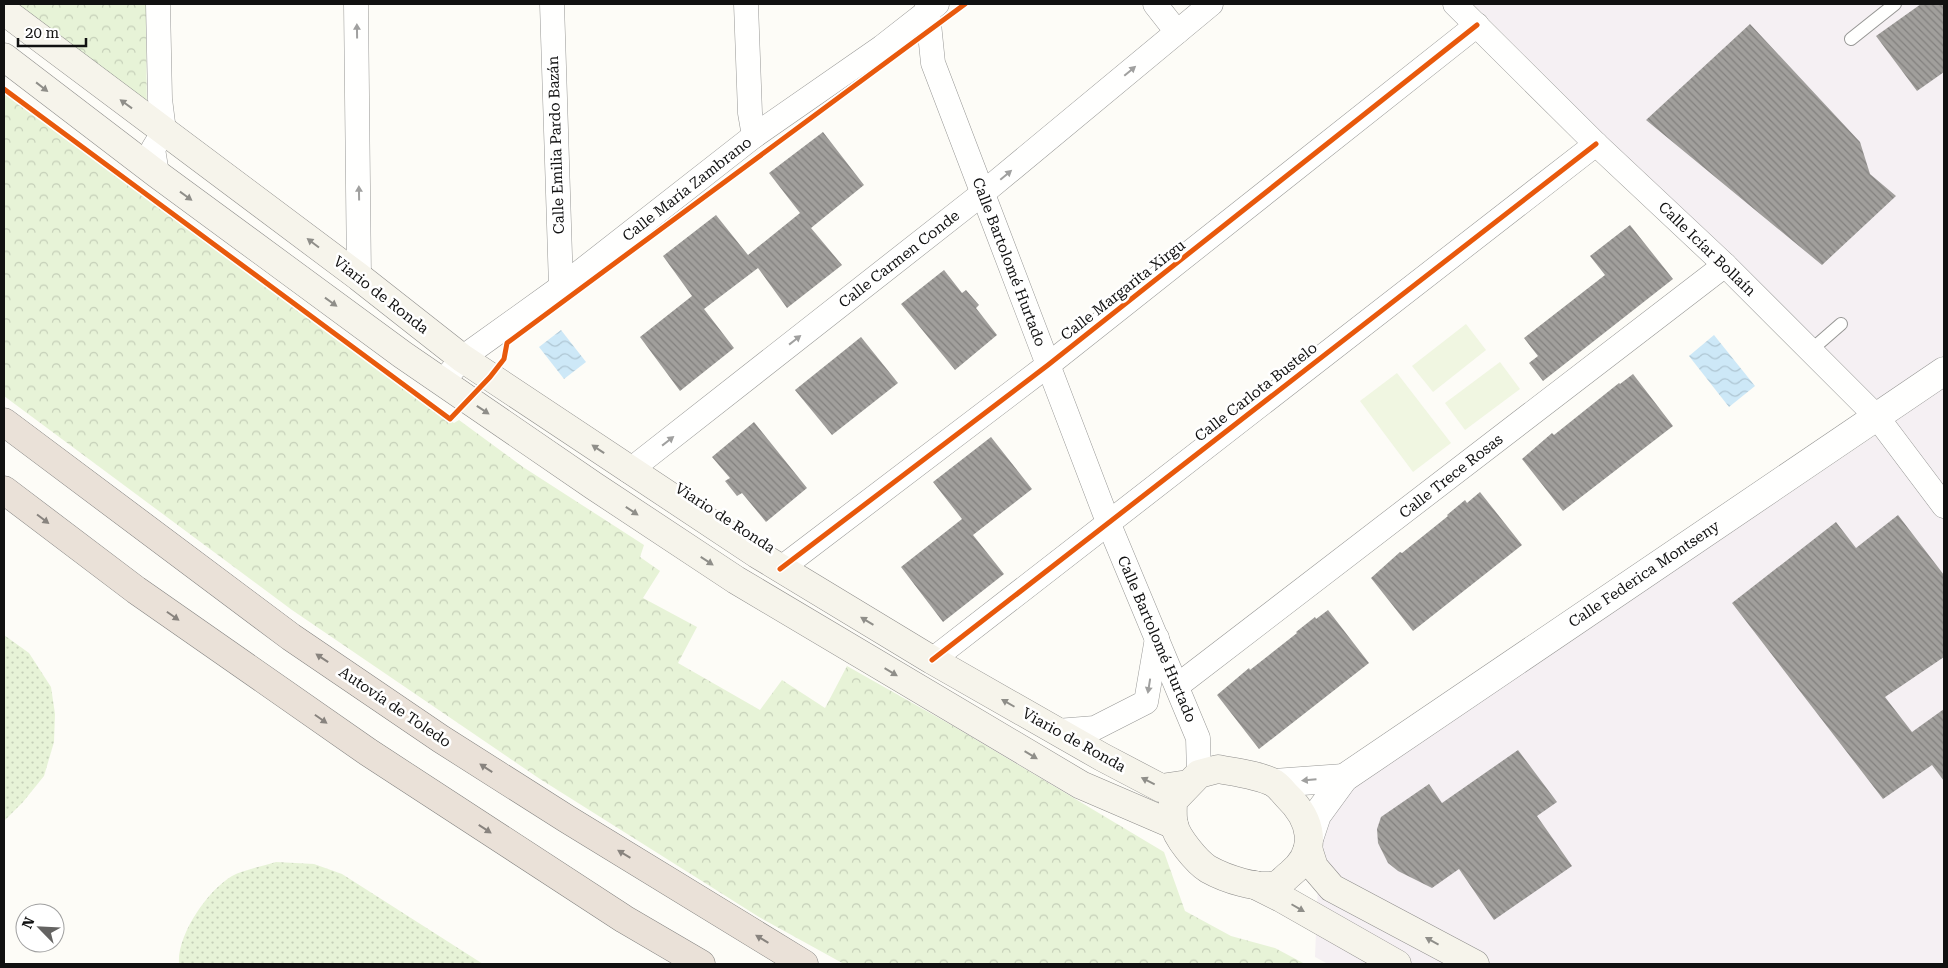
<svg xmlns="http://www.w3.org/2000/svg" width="1948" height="968" font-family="'Roboto Serif',serif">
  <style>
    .industrial { fill: #f5f0f3 }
    .grass { fill: url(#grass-dots) }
    .park { fill: url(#park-crowns) }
    .pitch { fill: #f0f6e1 }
    .water { fill: url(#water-waves) }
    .building { fill: url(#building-back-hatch) }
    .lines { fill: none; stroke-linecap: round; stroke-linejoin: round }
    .service-casing { stroke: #979795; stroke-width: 14 }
    .minor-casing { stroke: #979795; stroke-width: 25 }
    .tertiary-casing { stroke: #979795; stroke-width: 29 }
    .secondary-casing { stroke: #8e8d8b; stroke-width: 29 }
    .motorway-casing { stroke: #858482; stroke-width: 29 }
    .service { stroke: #fffffe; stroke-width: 12 }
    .minor { stroke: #fffffe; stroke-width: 24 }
    .tertiary { stroke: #fffffe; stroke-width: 28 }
    .secondary { stroke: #f6f4eb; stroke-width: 28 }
    .motorway { stroke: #eae1d8; stroke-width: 28 }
    .cycleway-casing { stroke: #fff; stroke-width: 8 }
    .cycleway { stroke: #e8590c; stroke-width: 5 }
    .oneway { fill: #a0a09f }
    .oneway2 { fill: #8f8e89 }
    .oneway3 { fill: #88837e }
    .labels { text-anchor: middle; stroke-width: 5; stroke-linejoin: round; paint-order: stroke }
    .street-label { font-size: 15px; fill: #111; stroke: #fff }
  </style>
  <defs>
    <pattern id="grass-dots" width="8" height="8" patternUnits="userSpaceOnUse" patternTransform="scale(1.25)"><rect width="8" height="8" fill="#e7f3d7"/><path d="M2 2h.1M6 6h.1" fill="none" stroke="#c5cfb8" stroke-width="1.8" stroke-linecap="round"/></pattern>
    <pattern id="park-crowns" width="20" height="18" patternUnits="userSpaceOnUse" patternTransform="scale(1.25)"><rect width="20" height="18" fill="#e7f3d7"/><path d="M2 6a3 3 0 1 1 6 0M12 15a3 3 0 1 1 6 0" fill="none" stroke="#c5cfb8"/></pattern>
    <pattern id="water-waves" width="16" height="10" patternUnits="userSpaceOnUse" patternTransform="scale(1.25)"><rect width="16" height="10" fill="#cde8f7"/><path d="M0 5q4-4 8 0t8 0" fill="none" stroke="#afc6d3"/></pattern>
    <pattern id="building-back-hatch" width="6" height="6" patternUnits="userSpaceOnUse" patternTransform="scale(1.25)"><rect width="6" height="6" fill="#a19f9c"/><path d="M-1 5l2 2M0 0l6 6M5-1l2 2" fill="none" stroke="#82807e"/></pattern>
  </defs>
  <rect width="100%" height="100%" fill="#fdfcf7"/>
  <polygon class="industrial" points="1473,4 1944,4 1944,964 1328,964 1315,957 1321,808 1892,424"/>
  <g class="grass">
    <polygon points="4,635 29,653 51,687 55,714 54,742 44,776 23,802 4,821"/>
    <path d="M276 862 314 864 342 874 483 964H179C177 935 207 891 232 876 243 870 263 866 276 862Z"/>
  </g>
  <g class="park">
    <polygon points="4,4 146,4 147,132"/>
    <polygon points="4,88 67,137 454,423 459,420 523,467 644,545 640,557 660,571 643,598 697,627 678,663 760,710 782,680 825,708 847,666 953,726 1164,852 1185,911 1231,936 1275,948 1305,964 844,964 759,917 540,779 292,610 4,396"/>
  </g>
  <g class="pitch">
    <polygon points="1466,324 1486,350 1433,392 1412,366"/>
    <polygon points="1500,362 1520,389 1465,430 1445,403"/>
    <polygon points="1397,373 1451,443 1413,472 1360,401"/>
  </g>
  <g class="water">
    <polygon points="561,330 586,362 564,379 539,347"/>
    <polygon points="1714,335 1755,386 1729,407 1689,356"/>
  </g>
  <g class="building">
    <polygon points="1921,4 1944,4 1944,72 1917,91 1876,36"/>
    <polygon points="1750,24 1860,142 1870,174 1896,196 1822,265 1646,120"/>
    <polygon points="823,132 864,185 811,228 842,265 787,308 758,268 704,309 734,348 680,391 640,337 692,296 663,256 716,215 748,255 800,213 769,173"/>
    <polygon points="1630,225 1673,279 1543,381 1529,363 1538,356 1524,338 1605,275 1590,256"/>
    <polygon points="944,270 962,293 966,290 979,305 976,308 997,335 955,370 901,304"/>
    <polygon points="861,337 898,383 832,435 795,390"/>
    <polygon points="1633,374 1673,426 1563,511 1522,459 1552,433 1554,435 1619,383 1620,384"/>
    <polygon points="754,422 807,488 766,522 742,493 737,496 725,481 730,478 712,457"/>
    <polygon points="991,437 1032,489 973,535 1004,574 943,622 901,567 962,519 933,482"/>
    <polygon points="1480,492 1522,545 1413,631 1371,578 1400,552 1402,553 1448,516 1447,515 1465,500 1467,503"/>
    <polygon points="1898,515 1944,575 1944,657 1885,697 1912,732 1944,709 1944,781 1932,765 1883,799 1732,603 1836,522 1856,548"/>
    <polygon points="1328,610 1369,663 1259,749 1217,695 1249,668 1250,670 1297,633 1296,632 1315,617 1316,619"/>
    <polygon points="1518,750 1557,802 1537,816 1572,866 1494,920 1459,869 1432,888 1398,871 1388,863 1378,843 1377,829 1381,817 1429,784 1442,803"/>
  </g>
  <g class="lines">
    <defs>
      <g id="service">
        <polyline points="1851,39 1895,4"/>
        <polyline points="1810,351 1841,324"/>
      </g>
      <g id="minor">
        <polyline points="356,4 359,277"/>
        <polyline points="552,4 561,287"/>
        <polyline points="746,4 750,113 754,136"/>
        <polyline points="927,4 933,63 1108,522 1198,738 1199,774"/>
        <polyline points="1155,4 1177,32"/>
        <polyline points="1455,4 1596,144 1725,265 1877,417 1944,506"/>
        <polyline points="157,174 153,149 164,131 160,99 158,4"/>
        <polyline points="443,382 462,358 561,287 754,136 882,47 937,4"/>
        <polyline points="629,471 983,193 1211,4"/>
        <polyline points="780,569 1048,365 1477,25"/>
        <polyline points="932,660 1596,144"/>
        <polyline points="1177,686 1725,265"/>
        <polyline points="1057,731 1095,728 1146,702 1157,638"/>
      </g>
      <g id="tertiary">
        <polyline points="1274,783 1344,778"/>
        <polyline points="1310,836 1317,815 1344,778 1944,371"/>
      </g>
      <g id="secondary">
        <polyline points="4,11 359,277 462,358 757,554 932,660 1102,757 1161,788 1188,784"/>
        <polyline points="4,57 157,174 403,355 594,486 736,580 1081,785 1174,825"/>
        <path d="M1218 769C1234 772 1259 775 1274 783 1279 786 1283 792 1287 796 1312 820 1319 851 1290 874 1286 877 1282 882 1278 884 1260 891 1224 878 1208 869 1197 862 1176 837 1174 824 1172 817 1173 808 1173 801L1199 774Z"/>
        <polyline points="1308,848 1314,867 1332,888 1475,964"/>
        <polyline points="1255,885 1281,898 1397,964"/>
      </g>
      <g id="motorway">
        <polyline points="4,422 291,637 441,739 567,819 804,964"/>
        <polyline points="4,490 136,590 368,752 624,919 701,964"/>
      </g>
    </defs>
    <use href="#service" class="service-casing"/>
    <use href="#minor" class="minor-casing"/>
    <use href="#tertiary" class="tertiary-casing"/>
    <use href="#secondary" class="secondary-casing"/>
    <use href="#motorway" class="motorway-casing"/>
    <use href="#service" class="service"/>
    <use href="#minor" class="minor"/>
    <use href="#tertiary" class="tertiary"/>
    <use href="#secondary" class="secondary"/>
    <use href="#motorway" class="motorway"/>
    <defs>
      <g id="cycleway">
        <polyline points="4,89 450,419 490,377 504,359 507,343 965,4"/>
        <polyline points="780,569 1048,365 1477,25"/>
        <polyline points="932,660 1596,144"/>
      </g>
    </defs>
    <use href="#cycleway" class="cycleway-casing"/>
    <use href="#cycleway" class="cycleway"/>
  </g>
  <defs><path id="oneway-solid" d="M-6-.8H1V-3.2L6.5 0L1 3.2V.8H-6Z" transform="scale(1.25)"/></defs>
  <g class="oneway">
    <use href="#oneway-solid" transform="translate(357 31) rotate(-91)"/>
    <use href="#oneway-solid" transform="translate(1130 71) rotate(-40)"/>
    <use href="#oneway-solid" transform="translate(1006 175) rotate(-40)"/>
    <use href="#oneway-solid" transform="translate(359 193) rotate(-91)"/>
    <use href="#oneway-solid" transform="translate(795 340) rotate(-38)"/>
    <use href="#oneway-solid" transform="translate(668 441) rotate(-38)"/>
    <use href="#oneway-solid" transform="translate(1149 686) rotate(99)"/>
    <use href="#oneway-solid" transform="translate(1309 780) rotate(175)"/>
  </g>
  <g class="oneway2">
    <use href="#oneway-solid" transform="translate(42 87) rotate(38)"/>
    <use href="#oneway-solid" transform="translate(126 104) rotate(-144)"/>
    <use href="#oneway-solid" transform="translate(186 196) rotate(36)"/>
    <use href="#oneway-solid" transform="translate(313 243) rotate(-143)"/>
    <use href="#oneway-solid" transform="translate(331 302) rotate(36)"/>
    <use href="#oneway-solid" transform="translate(483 410) rotate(34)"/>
    <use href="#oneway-solid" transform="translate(598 449) rotate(-146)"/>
    <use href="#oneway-solid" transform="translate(632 511) rotate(34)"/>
    <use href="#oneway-solid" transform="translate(707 561) rotate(33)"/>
    <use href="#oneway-solid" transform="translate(867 621) rotate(-149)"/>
    <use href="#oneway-solid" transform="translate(891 672) rotate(31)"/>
    <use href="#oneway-solid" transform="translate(1008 703) rotate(-150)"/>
    <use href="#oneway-solid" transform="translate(1031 755) rotate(31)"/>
    <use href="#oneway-solid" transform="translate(1148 781) rotate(-153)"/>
    <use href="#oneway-solid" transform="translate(1298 908) rotate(30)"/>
    <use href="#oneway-solid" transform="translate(1432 941) rotate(-151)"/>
  </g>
  <g class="oneway3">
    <use href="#oneway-solid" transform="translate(43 519) rotate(37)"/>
    <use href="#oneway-solid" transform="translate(173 616) rotate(35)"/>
    <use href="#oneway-solid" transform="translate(322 658) rotate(-146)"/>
    <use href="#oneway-solid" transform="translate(321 719) rotate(35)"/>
    <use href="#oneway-solid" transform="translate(486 768) rotate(-147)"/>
    <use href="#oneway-solid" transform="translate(485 829) rotate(33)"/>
    <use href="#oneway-solid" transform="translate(624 854) rotate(-149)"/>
    <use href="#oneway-solid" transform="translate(762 939) rotate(-149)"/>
  </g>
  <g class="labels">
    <g class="street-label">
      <text transform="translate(556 145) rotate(-92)" y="5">Calle Emilia Pardo Bazán</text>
      <text transform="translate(687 189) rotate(-38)" y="5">Calle María Zambrano</text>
      <text transform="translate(1707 249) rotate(44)" y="5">Calle Icíar Bollaín</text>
      <text transform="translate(899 259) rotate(-38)" y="5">Calle Carmen Conde</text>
      <text transform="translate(1009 262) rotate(69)" y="5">Calle Bartolomé Hurtado</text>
      <text transform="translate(1123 290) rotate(-38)" y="5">Calle Margarita Xirgu</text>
      <text transform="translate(381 295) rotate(38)" y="5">Viario de Ronda</text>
      <text transform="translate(1256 392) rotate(-38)" y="5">Calle Carlota Bustelo</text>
      <text transform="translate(1451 476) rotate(-38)" y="5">Calle Trece Rosas</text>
      <text transform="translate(725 518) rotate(33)" y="5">Viario de Ronda</text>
      <text transform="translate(1644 574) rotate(-34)" y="5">Calle Federica Montseny</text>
      <text transform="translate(1157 639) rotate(67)" y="5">Calle Bartolomé Hurtado</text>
      <text transform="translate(395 707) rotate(34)" y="5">Autovía de Toledo</text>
      <text transform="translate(1074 740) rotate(29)" y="5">Viario de Ronda</text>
    </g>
  </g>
  <rect width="1948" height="968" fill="none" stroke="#111111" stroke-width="10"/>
  <g transform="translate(40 928) rotate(294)"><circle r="24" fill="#ffffff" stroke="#a0a0a0"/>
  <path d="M0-4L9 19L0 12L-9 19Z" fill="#646362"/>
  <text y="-8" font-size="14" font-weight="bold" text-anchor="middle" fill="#111111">N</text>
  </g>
  <path d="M18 38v8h68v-8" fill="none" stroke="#111111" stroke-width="2.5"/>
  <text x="25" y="38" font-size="15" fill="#111111" stroke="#ffffff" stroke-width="4" paint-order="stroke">20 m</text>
</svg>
